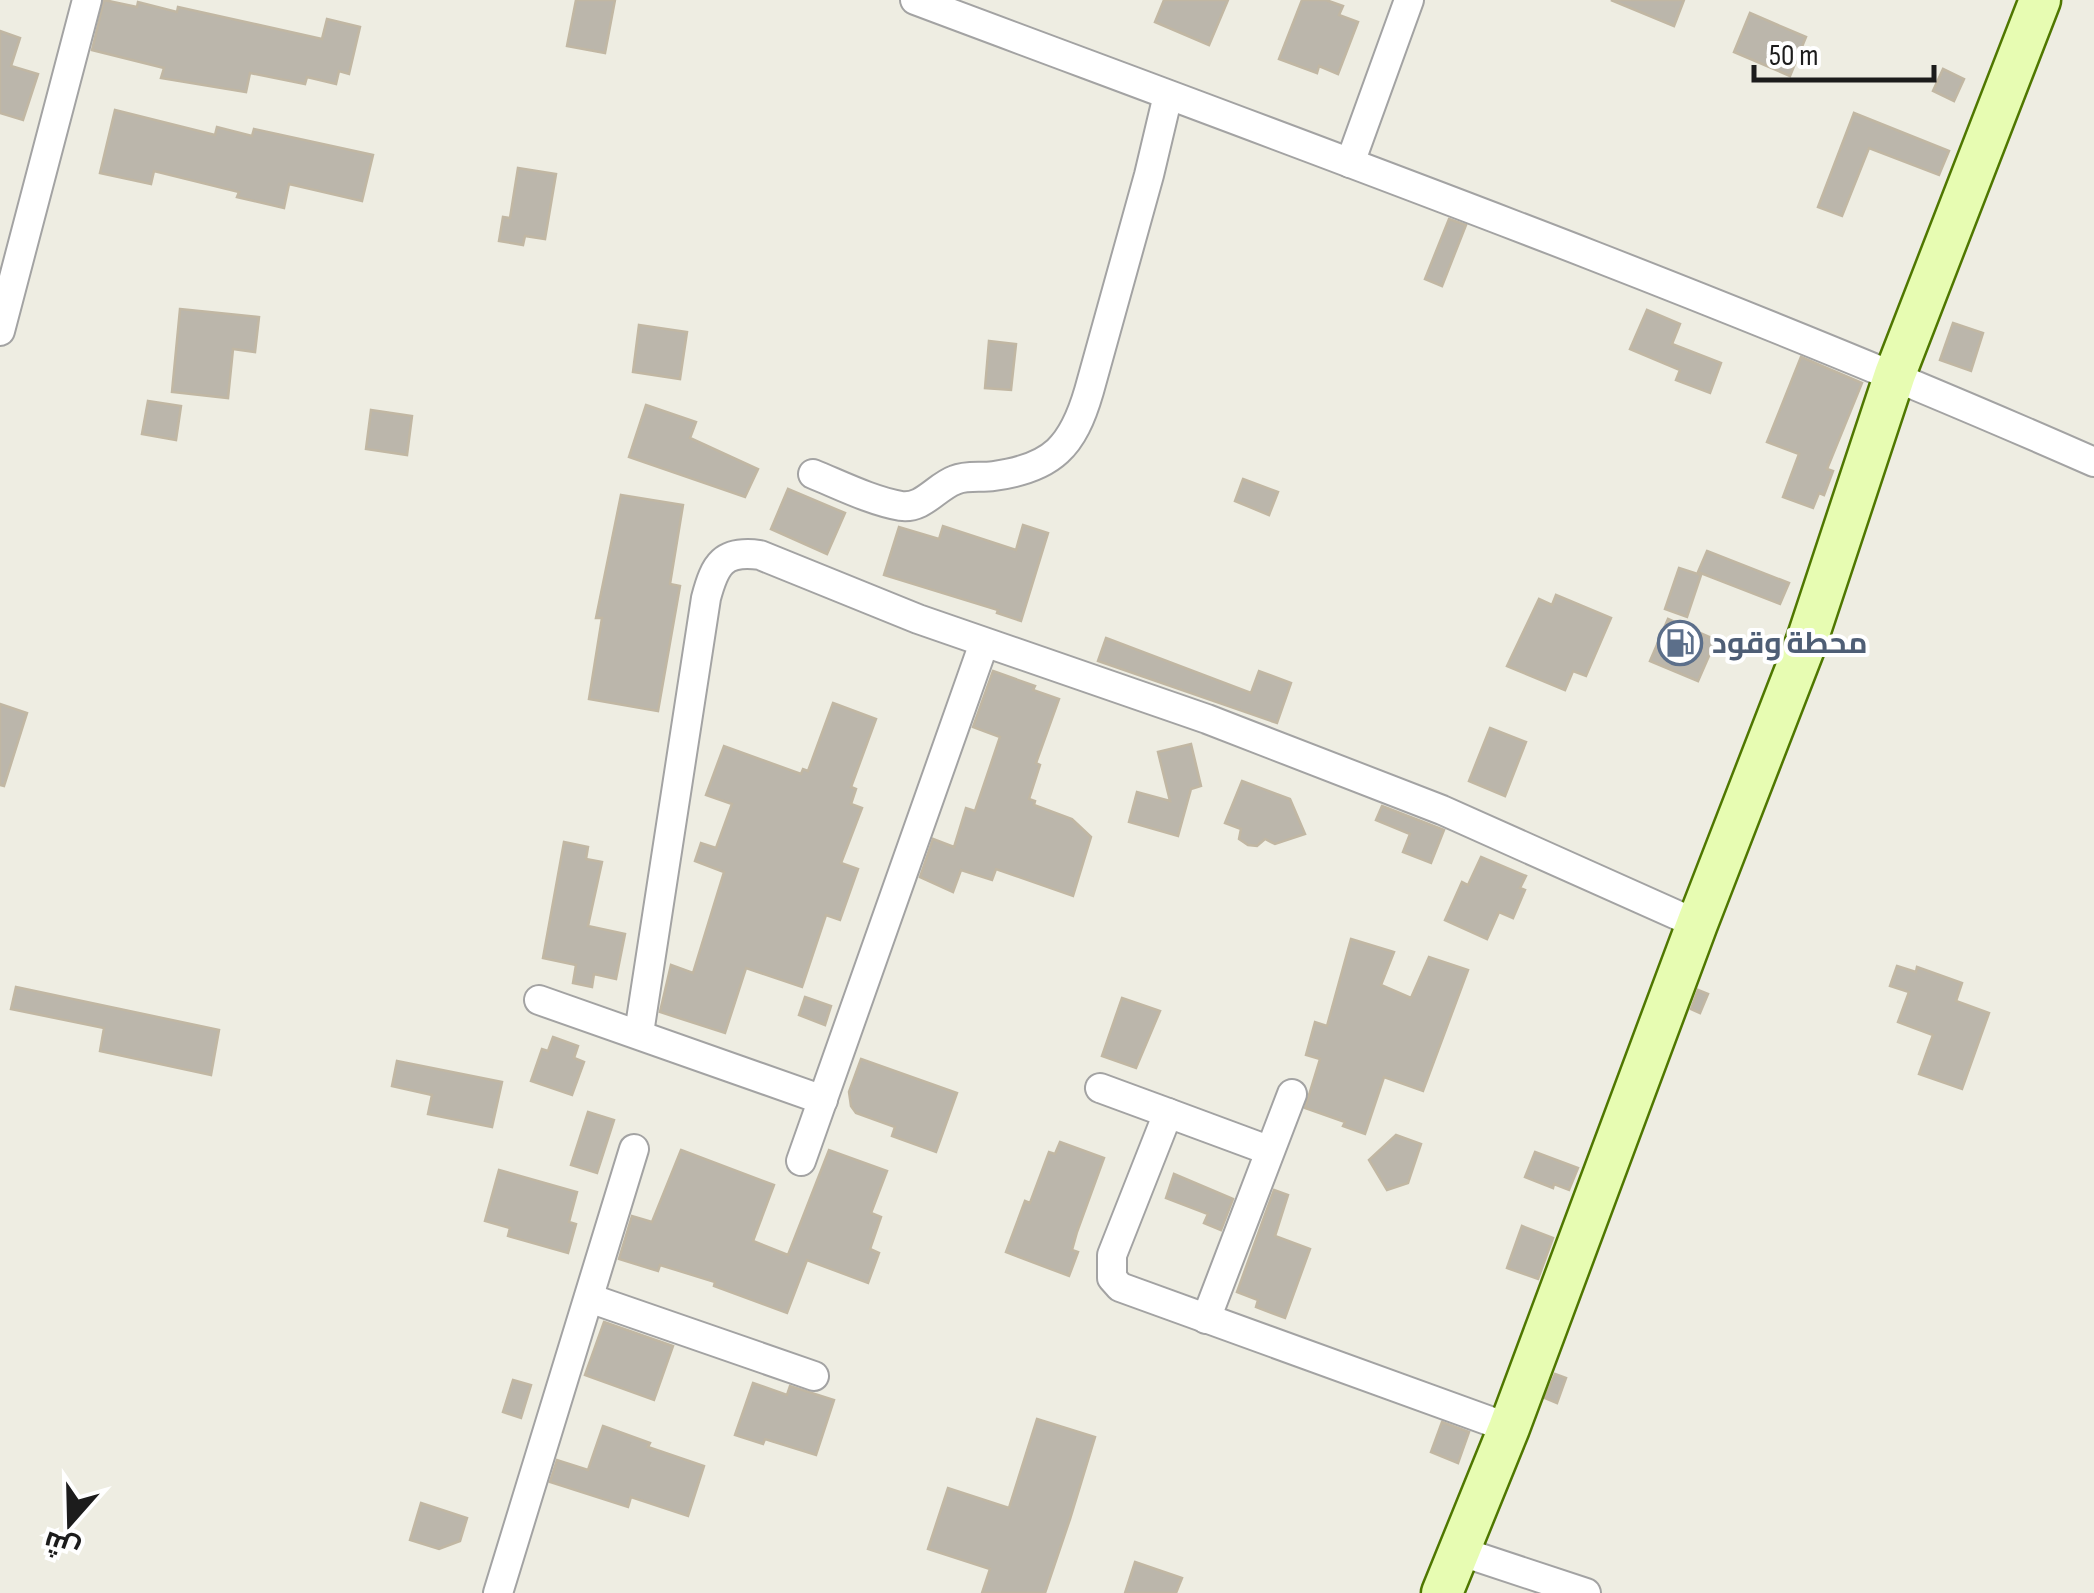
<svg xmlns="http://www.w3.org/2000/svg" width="2094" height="1593" font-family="'Sofia Sans Condensed',Cairo,sans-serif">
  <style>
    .building { fill: #bbb6ab; stroke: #c1b7a3; stroke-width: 2.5 }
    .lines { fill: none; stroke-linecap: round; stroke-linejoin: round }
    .minor-casing { stroke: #a3a3a3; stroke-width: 32 }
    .secondary-casing { stroke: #4f7700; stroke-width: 45 }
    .minor { stroke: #fff; stroke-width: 28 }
    .secondary { stroke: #e7fcb2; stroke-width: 40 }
    .labels { text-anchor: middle; stroke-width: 8; stroke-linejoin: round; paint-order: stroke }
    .service-label { font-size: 30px; font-weight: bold; fill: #4e5e75; stroke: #fff; text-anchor: start }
  </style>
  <rect width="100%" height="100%" fill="#eeede2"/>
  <g class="building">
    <polygon points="104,0 137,7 138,2 177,12 178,7 322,39 327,19 360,27 349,74 339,71 336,84 307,77 305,84 250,73 246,92 161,78 164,68 92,50"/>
    <polygon points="576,0 615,0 605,53 567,46"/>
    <polygon points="1164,0 1228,0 1209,45 1155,22"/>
    <polygon points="1302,0 1326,0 1343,6 1339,15 1358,22 1338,74 1319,66 1317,73 1279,59"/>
    <polygon points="1611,0 1684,0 1674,26"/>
    <polygon points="1750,13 1806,37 1790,76 1734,52"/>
    <polygon points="0,31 20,38 11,66 38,74 23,120 0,113"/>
    <polygon points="1943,69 1964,79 1954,101 1933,91"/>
    <polygon points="115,110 215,135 217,127 252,136 254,129 373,155 362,201 289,184 284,208 237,197 239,192 154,171 151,184 100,173"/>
    <polygon points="1854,113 1949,151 1939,175 1869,148 1842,216 1818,207"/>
    <polygon points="518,168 556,174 545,239 525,236 523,245 499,241 503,217 510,218"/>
    <polygon points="1449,219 1466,225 1442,286 1425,279"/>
    <polygon points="180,309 259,317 255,352 233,349 228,398 172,392"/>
    <polygon points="1647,310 1680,324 1672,344 1721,363 1710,393 1676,380 1680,370 1630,349"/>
    <polygon points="1953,323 1983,333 1971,371 1940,360"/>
    <polygon points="639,325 687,332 680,379 633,372"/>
    <polygon points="989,341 1016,344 1011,390 985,388"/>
    <polygon points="1801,357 1862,383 1827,469 1833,471 1824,495 1819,493 1813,508 1783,497 1799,454 1767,442"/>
    <polygon points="148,401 181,406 176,440 142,434"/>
    <polygon points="646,405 696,422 690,438 758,469 745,497 629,457"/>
    <polygon points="371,410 412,416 407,455 366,449"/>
    <polygon points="1243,479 1278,492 1269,515 1235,501"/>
    <polygon points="788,489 845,513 827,554 771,529"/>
    <polygon points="621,495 683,505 670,584 680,586 658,711 589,699 602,618 596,618"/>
    <polygon points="1023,525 1048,533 1021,621 997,613 998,610 884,575 899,527 939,539 943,526 1016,550"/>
    <polygon points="1707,551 1789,583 1780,604 1698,572"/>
    <polygon points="1679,568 1701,575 1687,617 1665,609"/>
    <polygon points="1556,595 1611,618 1586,676 1573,671 1565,690 1507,666 1539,599 1552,605"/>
    <polygon points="1668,619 1716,640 1698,681 1650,661"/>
    <polygon points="1106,638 1251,693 1259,671 1291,683 1277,723 1098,661"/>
    <polygon points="993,671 1035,686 1033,690 1059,699 1036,763 1040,765 1029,799 1035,801 1034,805 1072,819 1091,837 1073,896 996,869 992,880 961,870 953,892 920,877 933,839 954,847 966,808 975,811 1000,737 973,727"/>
    <polygon points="833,703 876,719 851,787 856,789 851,804 862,808 841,863 858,869 840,920 826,915 802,987 746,968 725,1033 660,1012 671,965 693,973 724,872 695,861 701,843 716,848 732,804 706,795 724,746 801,774 803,769 808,771"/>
    <polygon points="0,704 27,713 4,786 0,785"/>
    <polygon points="1490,728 1526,742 1505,796 1469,781"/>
    <polygon points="1191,744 1201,786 1191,789 1178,836 1129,822 1137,792 1170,801 1158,752"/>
    <polygon points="1242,781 1290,799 1305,834 1275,844 1265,839 1257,846 1248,845 1239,839 1241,829 1225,823"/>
    <polygon points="1382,806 1444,830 1431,863 1403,852 1410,834 1376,820"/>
    <polygon points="564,842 588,847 586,859 602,862 588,926 625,934 616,979 594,974 592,987 573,983 576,965 543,958"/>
    <polygon points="1481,857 1526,876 1520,888 1525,890 1513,918 1499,912 1487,939 1445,920 1462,882 1468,885"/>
    <polygon points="1351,939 1394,952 1381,985 1411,998 1429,957 1468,970 1423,1091 1384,1077 1365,1134 1343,1126 1345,1122 1305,1108 1320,1059 1306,1055 1315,1022 1327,1026"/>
    <polygon points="1897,966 1916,972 1917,967 1962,983 1956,1001 1989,1013 1962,1089 1919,1074 1933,1035 1898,1022 1909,992 1890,986"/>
    <polygon points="16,987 219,1030 211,1075 100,1051 104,1028 11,1009"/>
    <polygon points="1698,990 1708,994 1700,1013 1691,1009"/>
    <polygon points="805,997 831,1006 825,1025 799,1015"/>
    <polygon points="1122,998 1160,1011 1136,1068 1102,1056"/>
    <polygon points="553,1037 578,1046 574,1058 584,1062 572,1095 531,1081 542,1049 548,1051"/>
    <polygon points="861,1059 957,1093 936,1152 892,1136 895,1127 856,1113 851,1106 849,1092"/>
    <polygon points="397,1061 502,1082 492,1127 428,1114 432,1095 392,1086"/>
    <polygon points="588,1112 614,1120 597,1173 571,1165"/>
    <polygon points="1396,1135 1421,1144 1408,1183 1387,1190 1369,1160"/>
    <polygon points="1060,1142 1104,1158 1077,1232 1072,1250 1078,1252 1069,1276 1006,1252 1025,1201 1030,1203 1049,1152 1055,1154"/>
    <polygon points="681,1150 774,1185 753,1241 788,1255 829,1150 887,1171 871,1213 881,1217 870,1249 879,1253 868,1283 807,1260 787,1313 714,1286 715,1282 660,1265 658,1271 619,1259 632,1216 652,1222"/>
    <polygon points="1535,1152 1578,1168 1569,1190 1554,1184 1553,1188 1525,1177"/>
    <polygon points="499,1170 577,1192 569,1222 576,1224 568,1253 508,1236 510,1228 485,1221"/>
    <polygon points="1174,1174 1233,1199 1221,1230 1204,1223 1208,1214 1166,1198"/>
    <polygon points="1274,1190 1288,1195 1275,1236 1310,1249 1285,1318 1256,1307 1258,1300 1237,1292"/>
    <polygon points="1522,1226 1553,1238 1538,1279 1507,1268"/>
    <polygon points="604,1322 673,1346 654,1400 585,1375"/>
    <polygon points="1555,1374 1566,1378 1557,1403 1545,1398"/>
    <polygon points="513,1380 531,1385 521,1418 503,1412"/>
    <polygon points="753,1383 787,1395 790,1386 834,1400 816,1455 765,1439 763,1444 735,1435"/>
    <polygon points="1037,1419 1095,1437 1070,1519 1045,1593 982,1593 990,1569 928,1549 948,1488 1009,1508"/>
    <polygon points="1442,1422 1469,1432 1458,1463 1431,1452"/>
    <polygon points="603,1426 650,1443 648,1447 704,1466 688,1516 631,1497 628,1507 550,1482 557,1460 588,1470"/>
    <polygon points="421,1503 467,1518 460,1541 439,1549 410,1540"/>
    <polygon points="1135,1562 1182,1578 1176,1593 1125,1593"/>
  </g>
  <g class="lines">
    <defs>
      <g id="minor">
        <path d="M915 0C1310 148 1708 292 2094 462"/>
        <polyline points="1350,163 1409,0"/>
        <polyline points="0,331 87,0"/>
        <path d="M813 474C840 485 872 501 901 506 923 509 936 487 955 480 967 475 981 478 994 476 1053 468 1073 446 1089 391L1149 175 1168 95"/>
        <polyline points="539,1000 823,1100"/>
        <path d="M639 1033 706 598C715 564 723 550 760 555L918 619 1207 719 1442 810 1697 924"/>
        <polyline points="1100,1088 1168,1113"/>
        <polyline points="1268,1150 1168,1113 1112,1255 1112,1278 1120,1287 1509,1428"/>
        <polyline points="801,1161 984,643"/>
        <polyline points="589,1298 814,1376"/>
        <polyline points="1206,1319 1292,1094"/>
        <polyline points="1459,1551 1586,1593"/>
        <polyline points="498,1593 634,1149"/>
      </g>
      <polyline id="secondary" points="1442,1593 1509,1428 1697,924 1806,643 1895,374 2040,0"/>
    </defs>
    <use href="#minor" class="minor-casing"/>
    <use href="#secondary" class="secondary-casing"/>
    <use href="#minor" class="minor"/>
    <use href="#secondary" class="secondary"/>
  </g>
  <defs>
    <symbol id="fuel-ring" viewBox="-11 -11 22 22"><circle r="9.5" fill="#fff" stroke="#5c6f8a" stroke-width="1.5"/><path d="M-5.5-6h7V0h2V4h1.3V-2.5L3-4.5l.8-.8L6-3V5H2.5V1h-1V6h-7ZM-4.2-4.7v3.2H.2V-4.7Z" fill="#5c6f8a"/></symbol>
  </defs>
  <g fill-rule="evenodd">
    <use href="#fuel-ring" x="1655" y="618" width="50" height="50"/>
  </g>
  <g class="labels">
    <g class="service-label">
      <text x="1712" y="653">محطة وقود</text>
    </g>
  </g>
  <g transform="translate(70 1523) rotate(200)" stroke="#ffffff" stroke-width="8" paint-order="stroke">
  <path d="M0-8L18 38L0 25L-18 38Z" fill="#1c1c1c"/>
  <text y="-15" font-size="28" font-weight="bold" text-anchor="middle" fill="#1c1c1c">ش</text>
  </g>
  <path d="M1754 65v15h180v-15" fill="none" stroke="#1c1c1c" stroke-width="5"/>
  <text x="1769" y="65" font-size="30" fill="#1c1c1c" stroke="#ffffff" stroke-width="8" paint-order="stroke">50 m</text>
</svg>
